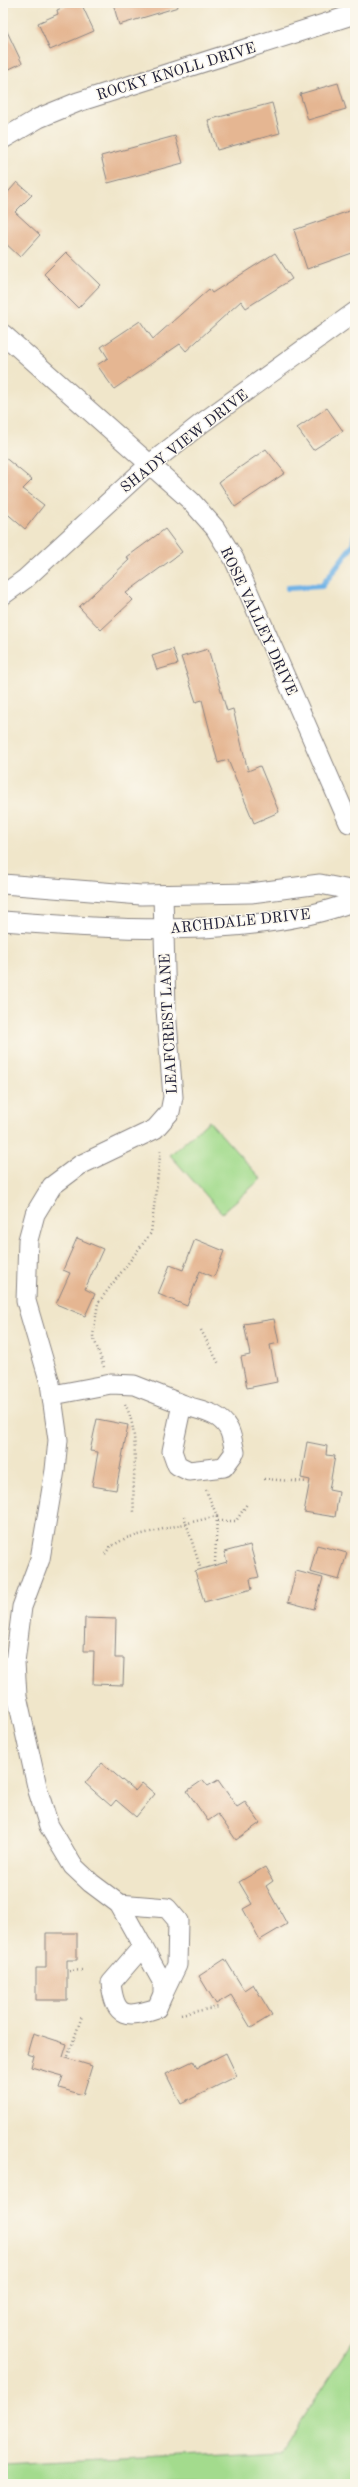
<svg xmlns="http://www.w3.org/2000/svg" width="358" height="2487" font-family="'Old Standard TT',serif">
  <style>
    .green { fill: #a3db8d; stroke: #627e64 }
    .lines { fill: none; stroke-linecap: round; stroke-linejoin: round }
    .stream { stroke: #71b3e6; stroke-width: 6 }
    .building { fill: #e5b692 }
    .minor-casing { stroke: #898482; stroke-width: 21 }
    .path { stroke: #898482; stroke-width: 2.5; stroke-dasharray: 1 3; stroke-linecap: butt }
    .minor { stroke: #fff; stroke-width: 19 }
    .labels { text-anchor: middle; stroke-width: 3; stroke-linejoin: round; paint-order: stroke }
    .street-label { font-size: 15px; fill: #22223b; stroke: #fbf7ec }
  </style>
  <rect width="100%" height="100%" fill="#fbf7ec"/>
  <filter id="ink" filterUnits="userSpaceOnUse"><feTurbulence type="fractalNoise" baseFrequency=".025" numOctaves="2"/><feDisplacementMap in="SourceGraphic" scale="8" xChannelSelector="R" yChannelSelector="G"/><feConvolveMatrix kernelMatrix="1 2 1 2 8 2 1 2 1" color-interpolation-filters="sRGB"/></filter>
  <filter id="wash" filterUnits="userSpaceOnUse"><feTurbulence type="fractalNoise" baseFrequency=".012" numOctaves="4" result="noise"/><feDisplacementMap in="SourceGraphic" scale="16" xChannelSelector="R" yChannelSelector="G"/><feGaussianBlur stdDeviation="0.9" result="paint"/><feColorMatrix in="noise" values="0 0 0 0 0 0 0 0 0 0 0 0 0 0 0 0 0 1.4 0 .05"/><feComposite in="paint" operator="in"/></filter>
  <g filter="url(#wash)">
    <rect width="100%" height="100%" fill="#f0e6ca"/>
    <g class="green">
      <polygon points="209,1121 261,1179 222,1213 170,1155"/>
      <polygon points="355,2338 355,2484 3,2484 3,2465 282,2451"/>
    </g>
    <g class="lines">
      <polyline class="stream" points="288,588 322,586 353,545 355,534"/>
    </g>
    <g id="blocks">
      <g class="building">
        <polygon points="73,3 81,3 94,31 50,50 38,23 58,14 57,10"/>
        <polygon points="113,3 177,3 178,7 119,25"/>
        <polygon points="3,23 22,63 3,72"/>
        <polygon points="338,83 346,109 308,120 300,94"/>
        <polygon points="272,103 280,133 217,150 208,120"/>
        <polygon points="175,136 183,163 108,183 101,156"/>
        <polygon points="17,182 32,195 15,212 40,235 20,257 3,241 3,198"/>
        <polygon points="355,209 355,252 307,269 294,230"/>
        <polygon points="66,252 100,285 78,308 44,274"/>
        <polygon points="275,253 292,279 246,308 241,301 186,351 180,344 114,389 97,365 108,358 101,347 140,321 153,339 209,289 212,293"/>
        <polygon points="327,408 343,431 313,450 297,428"/>
        <polygon points="266,449 285,473 235,507 219,482"/>
        <polygon points="3,456 32,480 23,489 44,505 25,529 3,510"/>
        <polygon points="165,529 182,552 126,593 133,600 101,630 79,607 129,560 127,557"/>
        <polygon points="173,649 178,664 157,670 152,656"/>
        <polygon points="208,649 227,711 233,709 248,771 260,766 279,812 254,823 228,760 218,763 202,700 196,702 181,657"/>
        <polygon points="77,1238 103,1249 85,1289 95,1294 85,1316 56,1304 70,1273 63,1270"/>
        <polygon points="195,1239 224,1251 214,1277 200,1271 187,1306 158,1294 170,1265 183,1270"/>
        <polygon points="274,1319 279,1343 270,1345 277,1382 247,1388 241,1357 250,1355 244,1324"/>
        <polygon points="97,1419 128,1425 116,1490 92,1486 98,1452 90,1451"/>
        <polygon points="307,1442 327,1446 326,1455 335,1456 329,1490 339,1492 335,1517 304,1512 310,1480 301,1478"/>
        <polygon points="250,1545 259,1577 250,1579 252,1589 204,1602 195,1571 227,1562 224,1552"/>
        <polygon points="317,1545 347,1553 339,1580 310,1572"/>
        <polygon points="296,1571 323,1578 314,1609 288,1602"/>
        <polygon points="85,1618 116,1619 115,1658 124,1658 123,1685 93,1684 94,1651 84,1651"/>
        <polygon points="102,1763 135,1791 142,1783 155,1794 136,1817 116,1800 111,1806 85,1783"/>
        <polygon points="203,1780 208,1786 218,1780 237,1807 245,1802 260,1823 236,1840 218,1814 208,1821 187,1791"/>
        <polygon points="265,1867 273,1881 266,1886 287,1924 260,1940 243,1909 252,1904 239,1882"/>
        <polygon points="46,1933 77,1933 77,1960 67,1960 67,2000 36,2000 36,1968 46,1968"/>
        <polygon points="225,1959 244,1990 253,1984 272,2015 251,2028 231,1995 216,2004 199,1976"/>
        <polygon points="33,2033 67,2044 63,2057 92,2066 83,2095 59,2088 63,2076 31,2067 34,2056 27,2054"/>
        <polygon points="226,2053 237,2076 181,2104 166,2074 193,2061 197,2068"/>
      </g>
    </g>
  </g>
  <g filter="url(#ink)">
    <use href="#blocks" fill-opacity="0" stroke="#898482" stroke-width="1"/>
    <g class="lines">
      <defs>
        <g id="minor">
          <polyline points="3,139 39,118 78,102 355,14"/>
          <polyline points="3,334 191,501 215,528 234,559 349,823"/>
          <polyline points="3,595 25,579 149,465 202,423 355,312"/>
          <polyline points="3,884 141,895 251,893 320,884 355,891"/>
          <path d="M3 921C111 929 253 940 355 901"/>
          <path d="M53 1395 111 1384 134 1385 182 1404C198 1411 218 1411 228 1428 232 1434 233 1445 235 1452L224 1467 189 1471 177 1465 172 1451 182 1404"/>
          <polyline points="119,1904 167,1908 178,1921 177,1965 163,1994"/>
          <path d="M143 1946 111 1983C115 2019 127 2018 157 2008L163 1994V1983L119 1904 91 1883 73 1866 49 1826 38 1791 17 1696 15 1662 22 1607 40 1559 55 1470 58 1440 50 1383 26 1301 28 1240 35 1214 52 1186 80 1165 155 1129 170 1112 173 1097 166 1009 163 895"/>
        </g>
      </defs>
      <use href="#minor" class="minor-casing"/>
      <g class="path">
        <polyline points="201,1330 219,1364"/>
        <polyline points="104,1367 93,1336 98,1303 151,1233 161,1148"/>
        <path d="M125 1404C142 1437 131 1477 134 1512"/>
        <polyline points="264,1479 307,1482"/>
        <polyline points="184,1516 200,1567"/>
        <polyline points="218,1521 236,1521 247,1504"/>
        <polyline points="105,1554 110,1547 126,1538 217,1516 206,1490"/>
        <polyline points="215,1562 217,1516"/>
        <polyline points="69,1971 83,1970"/>
        <polyline points="181,2014 219,2007"/>
        <polyline points="68,2056 82,2016"/>
      </g>
      <use href="#minor" class="minor"/>
    </g>
  </g>
  <g class="labels">
    <g class="street-label">
      <text transform="translate(176 71) rotate(-17)" y="5">ROCKY KNOLL DRIVE</text>
      <text transform="translate(184 441) rotate(-38)" y="5">SHADY VIEW DRIVE</text>
      <text transform="translate(259 621) rotate(65)" y="5">ROSE VALLEY DRIVE</text>
      <text transform="translate(240 921) rotate(-6)" y="5">ARCHDALE DRIVE</text>
      <text transform="translate(168 1024) rotate(-93)" y="5">LEAFCREST LANE</text>
    </g>
  </g>
  <rect width="358" height="2487" fill="none" stroke="#fbf7ec" stroke-width="16"/>
</svg>
